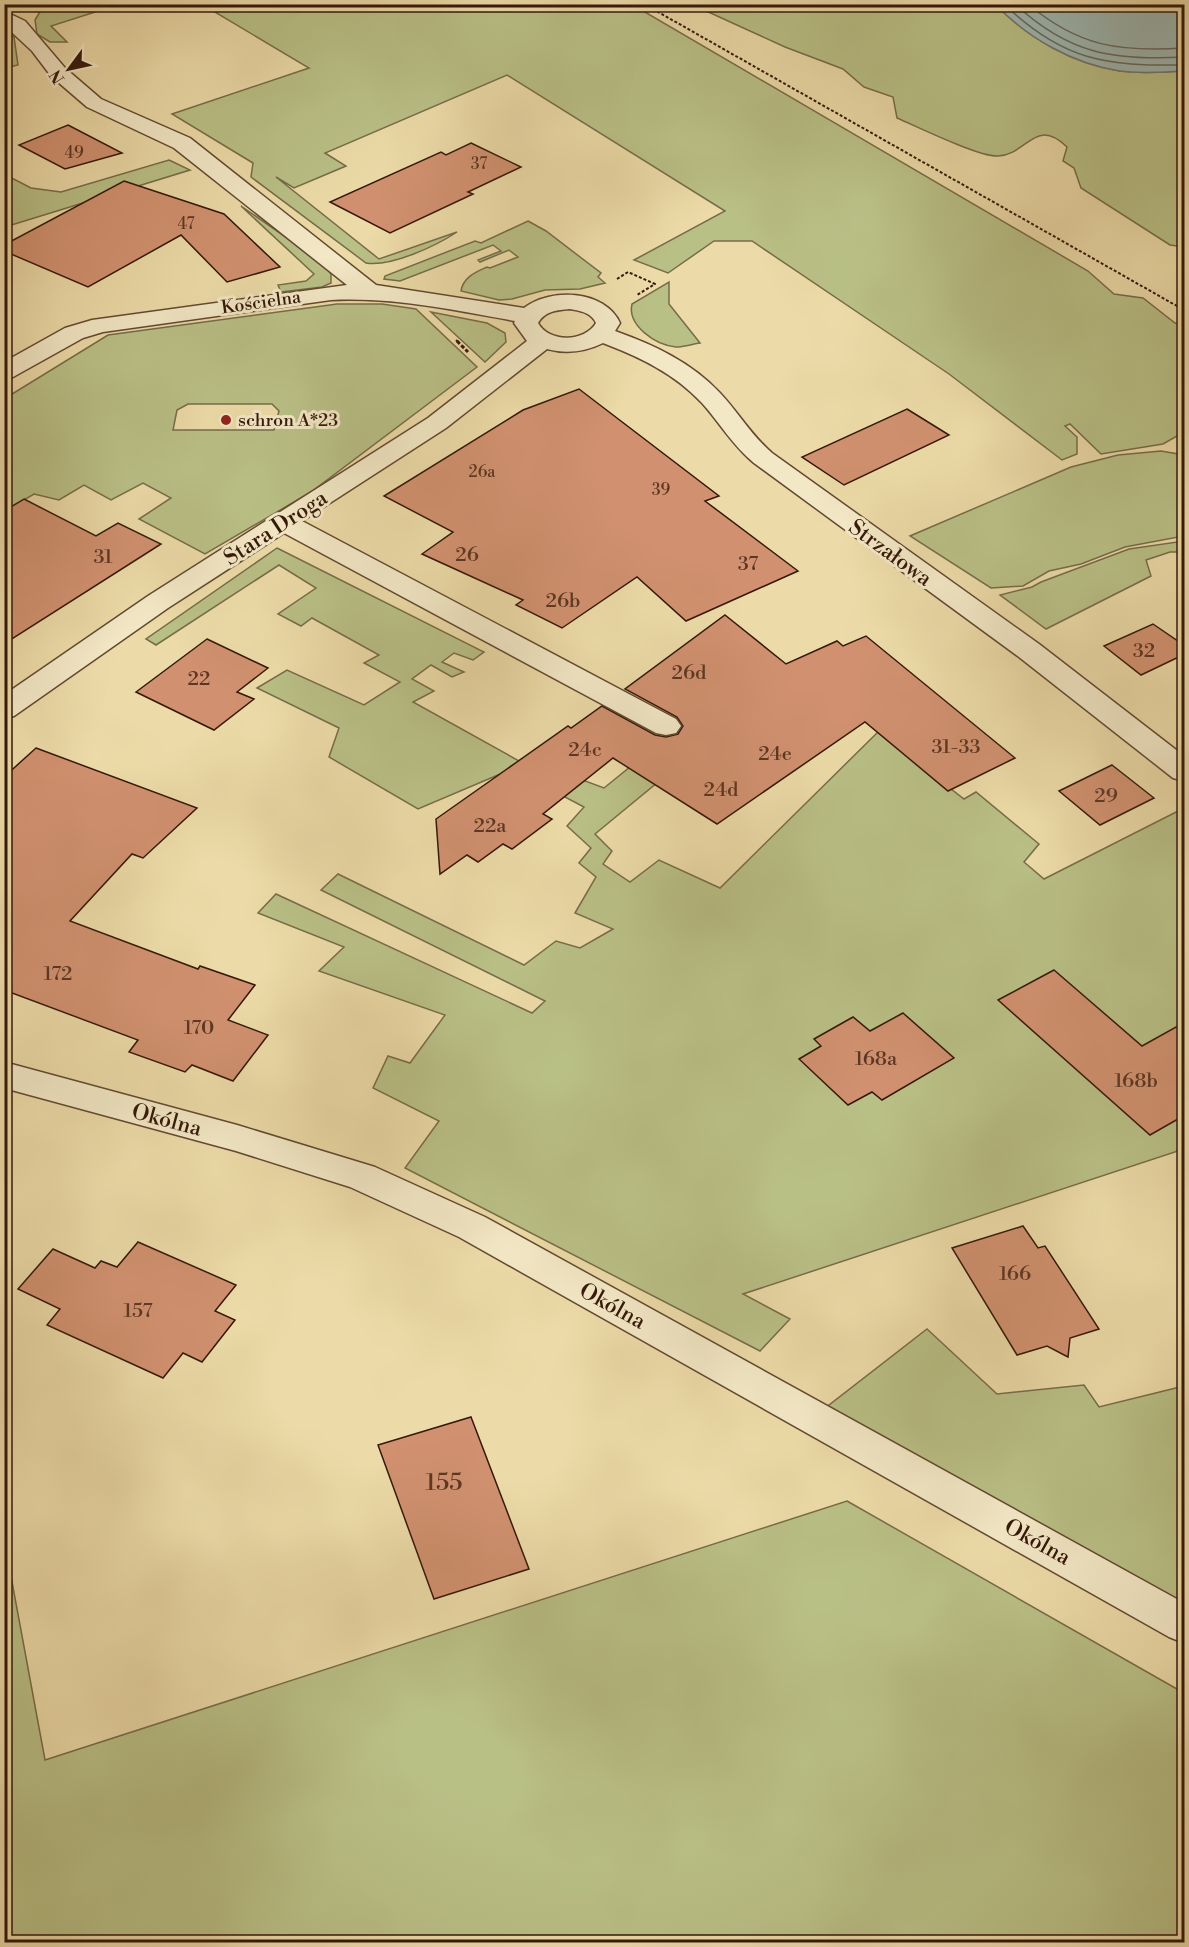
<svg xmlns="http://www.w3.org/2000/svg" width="1189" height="1947" font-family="'Libre Bodoni',serif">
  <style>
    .green { fill: #b9c086; stroke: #776c48; stroke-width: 1.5; fill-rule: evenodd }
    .water { fill: #9db8b3; stroke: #73786f; stroke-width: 1.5 }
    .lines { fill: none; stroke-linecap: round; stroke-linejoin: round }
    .shore { stroke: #69685e; stroke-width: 1.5 }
    .building { fill: #d19170; stroke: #351809; stroke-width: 1.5 }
    .minor-casing { stroke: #634931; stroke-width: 3 }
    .path-far1 { stroke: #351809; stroke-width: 2; stroke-dasharray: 3 2; stroke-linecap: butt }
    .path { stroke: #351809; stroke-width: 3; stroke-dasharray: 4 2; stroke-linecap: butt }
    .minor { fill: #f3e8c6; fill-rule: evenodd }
    .poi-dot { fill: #8f2418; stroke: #f3e8c6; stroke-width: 2 }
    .labels { text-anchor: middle; stroke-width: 6; stroke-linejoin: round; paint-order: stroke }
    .far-number-label { font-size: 16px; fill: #5c3623 }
    .far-street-label { font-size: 18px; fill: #351809; stroke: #f3e8c6 }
    .far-poi-label { font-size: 18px; fill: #351809; stroke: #f3e8c6; text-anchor: start }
    .number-label { font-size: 20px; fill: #5c3623 }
    .street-label { font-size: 22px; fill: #351809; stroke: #f3e8c6 }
    .near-number-label { font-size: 24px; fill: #5c3623 }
  </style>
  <rect width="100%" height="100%" fill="#ecdba8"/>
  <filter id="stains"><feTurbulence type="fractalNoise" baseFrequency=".00333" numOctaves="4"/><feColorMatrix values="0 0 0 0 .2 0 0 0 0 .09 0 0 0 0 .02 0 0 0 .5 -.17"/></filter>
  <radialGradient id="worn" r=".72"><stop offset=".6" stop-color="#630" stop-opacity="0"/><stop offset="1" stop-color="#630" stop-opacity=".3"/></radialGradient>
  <g class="green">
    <polygon points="44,5 44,4 117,5 51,26 67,42 50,42 37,34 35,20"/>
    <path d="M203 5H633L1088 271 1114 294 1143 298 1175 323 1184 325V432L1163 444 1101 454 1070 424 1065 426 1077 437V454L1062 460 949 374 752 241H714L668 273 634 260 725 211 507 75 325 153 346 166 294 188 276 177 379 259 457 232C436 246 391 267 366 263L251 177 253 163 172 114 309 68Z"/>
    <path d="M693 5H996C1028 38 1073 64 1120 71 1141 74 1163 72 1184 71V247L1170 245 1081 188 1074 168 1063 161 1067 147C1035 116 1027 155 998 156 979 157 918 127 897 118L893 97 864 87 843 69 785 47Z"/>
    <polygon points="4,31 14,37 18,65 5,68"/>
    <polygon points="169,160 190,170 5,227 4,174 31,188 61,192"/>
    <polygon points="241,206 323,263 331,274 331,283 322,287 281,292 278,285 306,281 314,274"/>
    <path d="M528 221 546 231 601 273 598 277 605 283 580 289 545 290 512 299 499 300 461 291C463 277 476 272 487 267L490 268 518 257 509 250 480 262 478 260 501 251 493 245 400 281 384 279 385 276 475 241 481 243Z"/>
    <path d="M669 282V304L700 343C693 344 683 347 676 347 655 345 627 325 632 304Z"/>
    <path d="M337 304H382L416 309 477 367 311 492 205 554 139 519 171 498 143 483 111 500 84 485 59 500 34 494 5 511 4 399 108 335ZM188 404H272L279 411 274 430H173L177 410Z"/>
    <polygon points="431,312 487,323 505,333 506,342 485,362"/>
    <polygon points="1161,451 1184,455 1184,536 1125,547 1081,564 1049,571 1023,586 991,588 910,536 1071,467 1118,455"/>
    <polygon points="1184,541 1184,552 1170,552 1146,560 1151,576 1046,629 1000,595 1032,587 1041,582 1129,549"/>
    <polygon points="277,548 484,652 473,660 454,653 442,662 464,672 452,677 431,665 412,679 434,691 413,702 564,786 580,779 604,788 646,754 686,759 595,834 612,851 603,864 630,882 659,860 720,888 878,732 964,799 976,792 1039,844 1024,862 1044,879 1184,808 1184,1149 743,1294 790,1319 760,1351 405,1168 439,1121 373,1088 388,1056 410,1063 445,1015 319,971 344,947 258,913 276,894 532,1013 545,1001 321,890 338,874 524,965 556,941 580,948 613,929 575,913 596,877 579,863 591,848 567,826 584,807 512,769 418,809 329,757 339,728 257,688 287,670 364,705 400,682 364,663 379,655 312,618 301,626 278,614 316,588 279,565 156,645 146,639"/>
    <polygon points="927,1329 997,1394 1084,1385 1099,1407 1184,1386 1184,1605 824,1409"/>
    <polygon points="847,1501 1184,1693 1184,1942 5,1942 5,1544 45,1760"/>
  </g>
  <path class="water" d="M996 5H1184V71C1163 72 1141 74 1120 71 1073 64 1028 38 996 5Z"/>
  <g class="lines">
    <g class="shore">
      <path d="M1004 4C1063 61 1106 66 1184 65"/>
      <path d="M1015 4C1069 54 1114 61 1184 57"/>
      <path d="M1028 4C1079 47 1120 52 1184 48"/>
    </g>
  </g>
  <g class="building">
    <polygon points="68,125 122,153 65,169 19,145"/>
    <polygon points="471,143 521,167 468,192 473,194 390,233 330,202 441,152 446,155"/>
    <polygon points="124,181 224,214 280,267 227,282 181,235 88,287 4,251 4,245"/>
    <polygon points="579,389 719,496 705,501 798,571 686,621 637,577 562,628 516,605 523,600 422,554 453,532 384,496 523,410"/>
    <polygon points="907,409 949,435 844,485 802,457"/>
    <polygon points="24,499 96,536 118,523 161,544 4,644 4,511"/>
    <polygon points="725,615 786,664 837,641 843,646 866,636 1015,758 948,791 865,722 717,824 613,758 543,814 552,819 512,849 503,844 478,862 467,855 440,874 436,819 568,726 571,728 602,706 655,735 666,737 678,734 683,726 677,717 625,689"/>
    <polygon points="1153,624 1185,646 1185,654 1141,675 1104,646"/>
    <polygon points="207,639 268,668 237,692 254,699 214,730 136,692"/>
    <polygon points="36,748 197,808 143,858 132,854 70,921 198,969 200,966 255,985 228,1020 268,1035 233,1081 192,1065 185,1072 129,1052 138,1040 4,990 4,777"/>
    <polygon points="1112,765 1154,798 1100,825 1059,791"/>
    <polygon points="1054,970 1142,1046 1185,1022 1185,1115 1150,1135 998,1000"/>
    <polygon points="903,1013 954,1058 882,1100 872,1092 848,1105 799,1059 821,1046 814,1039 853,1017 870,1031"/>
    <polygon points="1023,1226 1038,1248 1045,1246 1099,1329 1070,1338 1068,1357 1047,1346 1017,1355 952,1248"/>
    <polygon points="138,1242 236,1285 215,1311 235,1320 202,1362 183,1353 163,1378 47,1325 60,1309 18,1289 53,1249 95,1268 101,1261 117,1267"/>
    <polygon points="471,1417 529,1569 434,1599 378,1445"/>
  </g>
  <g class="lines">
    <defs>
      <g id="minor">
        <path d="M4 11 25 21 65 68 101 99 190 138 376 285 524 308C551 287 605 290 620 323L615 331C654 345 691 362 720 393 738 412 751 435 772 453L1039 644 1184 756V781L1173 778 1019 657 754 463C733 446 720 423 702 403 675 374 640 357 603 343 585 352 566 354 547 349L446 428 302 521 676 719 681 726 676 733 666 735 656 733 284 533 168 608 14 716 4 718V695L148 596 428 418 527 341 514 323 515 321C453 310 395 297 331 300L103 332 83 338 13 377 4 379V362L65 328 92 320 347 285 174 148 87 107 51 76 32 51 4 25ZM570 309C580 311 591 312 596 323 585 342 549 343 538 323 545 311 557 310 570 309Z"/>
        <polygon points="4,1062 237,1125 375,1167 485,1217 1184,1603 1184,1643 1169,1637 459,1237 350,1187 236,1151 4,1088"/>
      </g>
    </defs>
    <use href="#minor" class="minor-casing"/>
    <g class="path-far1">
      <polyline points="644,4 1184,310"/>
      <polyline points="617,279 628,272 655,284 637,295"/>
      <polyline points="456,340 458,342"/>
    </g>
    <polyline class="path" points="457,341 468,352"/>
    <use href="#minor" class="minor"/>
  </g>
  <circle class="poi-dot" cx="226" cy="420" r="6"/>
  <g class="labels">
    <g class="far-number-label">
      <text x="74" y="158">49</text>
      <text x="479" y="169">37</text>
      <text x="186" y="229">47</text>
      <text x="482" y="477">26a</text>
      <text x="661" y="495">39</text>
    </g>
    <g class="far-street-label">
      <text transform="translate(261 302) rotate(-8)" y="6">Kościelna</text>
    </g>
    <g class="far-poi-label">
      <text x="238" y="426">schron A*23</text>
    </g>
    <g class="number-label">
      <text x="467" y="561">26</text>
      <text x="103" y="563">31</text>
      <text x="748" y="570">37</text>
      <text x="563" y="607">26b</text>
      <text x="1144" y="657">32</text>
      <text x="689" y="679">26d</text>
      <text x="199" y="685">22</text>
      <text x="956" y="753">31-33</text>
      <text x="585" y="756">24c</text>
      <text x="775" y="760">24e</text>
      <text x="721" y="796">24d</text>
      <text x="1106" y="802">29</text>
      <text x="490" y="832">22a</text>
      <text x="58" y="980">172</text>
      <text x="199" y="1034">170</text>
      <text x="876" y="1065">168a</text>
      <text x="1136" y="1087">168b</text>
      <text x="1015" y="1280">166</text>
      <text x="138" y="1317">157</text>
    </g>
    <g class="street-label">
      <text transform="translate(275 527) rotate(-33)" y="8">Stara Droga</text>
      <text transform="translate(891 552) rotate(36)" y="8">Strzałowa</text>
      <text transform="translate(167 1119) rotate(15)" y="8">Okólna</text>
      <text transform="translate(613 1305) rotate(29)" y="8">Okólna</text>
      <text transform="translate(1038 1541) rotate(29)" y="8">Okólna</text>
    </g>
    <g class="near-number-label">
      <text x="444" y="1490">155</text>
    </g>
  </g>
  <rect width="1189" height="1947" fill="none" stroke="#ecdba8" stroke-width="24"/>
  <rect x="6" y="6" width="1177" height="1935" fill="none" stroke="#351809" stroke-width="3"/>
  <rect x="12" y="12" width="1165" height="1923" fill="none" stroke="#351809" stroke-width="1.5"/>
  <g transform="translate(69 69) rotate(237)" stroke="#f3e8c6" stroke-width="4.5" paint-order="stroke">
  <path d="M0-4.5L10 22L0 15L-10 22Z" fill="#351809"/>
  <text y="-9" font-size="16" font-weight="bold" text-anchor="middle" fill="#351809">N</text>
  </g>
  <rect width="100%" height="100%" filter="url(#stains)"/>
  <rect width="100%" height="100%" fill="url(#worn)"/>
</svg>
